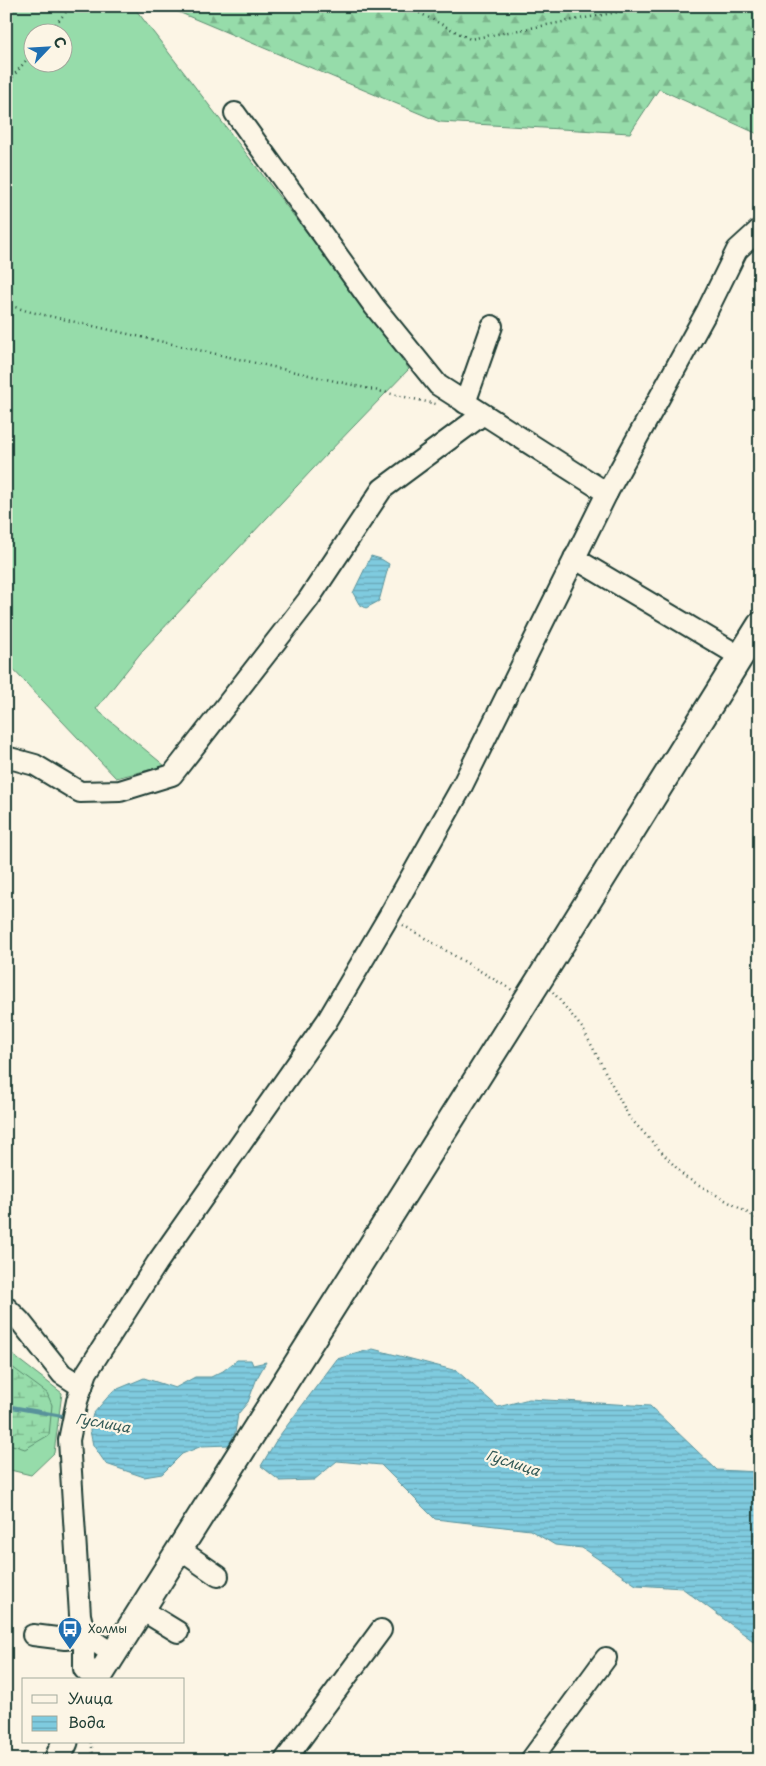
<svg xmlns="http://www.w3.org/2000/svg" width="766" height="1766" font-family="'Playpen Sans',sans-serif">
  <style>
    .grass { fill: #96dcaa; stroke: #5a8c6f; fill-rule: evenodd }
    .forest { fill: url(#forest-firs); stroke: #5a8c6f }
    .wetland { fill: url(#wetland-marsh); stroke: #5a8c6f }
    .water { fill: url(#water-rules); stroke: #59929b }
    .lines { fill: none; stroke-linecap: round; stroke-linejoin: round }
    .stream { stroke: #59929b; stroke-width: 4 }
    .minor-casing { stroke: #1f3d34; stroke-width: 24 }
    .major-casing { stroke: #1f3d34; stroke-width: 29 }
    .path { stroke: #1f3d34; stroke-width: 2.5; stroke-dasharray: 1 4; stroke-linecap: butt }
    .minor { stroke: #fcf5e5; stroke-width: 20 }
    .major { stroke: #fcf5e5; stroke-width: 25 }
    .labels { text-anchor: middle; stroke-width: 4.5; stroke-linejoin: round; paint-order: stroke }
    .poi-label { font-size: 12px; fill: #1f3d34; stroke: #fcf5e5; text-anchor: start }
    .water-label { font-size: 14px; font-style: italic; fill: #325956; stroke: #fcf5e5 }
  </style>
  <defs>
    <pattern id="forest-firs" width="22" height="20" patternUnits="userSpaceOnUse" patternTransform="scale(1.25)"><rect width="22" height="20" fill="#96dcaa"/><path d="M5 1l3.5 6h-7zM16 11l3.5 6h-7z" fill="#7ab48b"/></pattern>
    <pattern id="wetland-marsh" width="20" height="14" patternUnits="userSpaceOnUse" patternTransform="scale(1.25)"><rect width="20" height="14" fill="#96dcaa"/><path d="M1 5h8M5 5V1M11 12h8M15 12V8" fill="none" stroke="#7ab48b"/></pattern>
    <pattern id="water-rules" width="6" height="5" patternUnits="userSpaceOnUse" patternTransform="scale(1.25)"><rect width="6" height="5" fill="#7fcbdf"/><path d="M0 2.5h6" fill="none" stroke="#67a6b6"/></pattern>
  </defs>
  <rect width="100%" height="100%" fill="#fcf5e5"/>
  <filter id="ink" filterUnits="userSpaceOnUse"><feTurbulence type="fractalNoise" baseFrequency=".02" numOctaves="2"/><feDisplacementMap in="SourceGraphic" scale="10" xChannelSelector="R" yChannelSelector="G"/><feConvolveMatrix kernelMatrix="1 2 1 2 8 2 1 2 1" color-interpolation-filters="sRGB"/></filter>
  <g filter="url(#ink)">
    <g class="grass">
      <path d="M6 6H133L337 272 409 369 327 454 143 650 96 709 165 766 116 778 6 662ZM32 32H62V62H32Z"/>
      <polygon points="6,1350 62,1393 54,1453 31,1475 6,1469"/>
    </g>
    <polygon class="forest" points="164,6 760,6 760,135 659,89 630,133 440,122"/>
    <polygon class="wetland" points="6,1366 12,1367 47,1393 52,1405 49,1435 25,1449 6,1443"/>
    <g class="water">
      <polygon points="371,556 381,559 389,564 379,601 366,608 359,604 353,593"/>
      <polygon points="373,1349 457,1371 498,1407 529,1399 650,1406 717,1470 760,1472 760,1646 682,1588 636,1585 582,1548 555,1545 530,1530 435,1519 381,1465 337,1461 314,1480 280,1481 261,1466 277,1439 337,1359"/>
      <polygon points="237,1360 251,1360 253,1365 266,1362 257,1378 248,1402 238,1414 235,1433 229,1445 202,1446 182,1454 162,1474 144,1477 106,1464 93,1445 90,1431 91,1422 93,1414 113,1391 144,1378 175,1388 195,1377 211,1377 223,1371"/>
    </g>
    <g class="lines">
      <g class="stream">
        <polyline points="6,1406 68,1417"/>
        <polyline points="80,1419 95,1422"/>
      </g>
      <defs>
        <g id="minor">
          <polyline points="235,113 374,306 438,385 607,493"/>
          <polyline points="465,403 492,326"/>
          <polyline points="574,558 741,657"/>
          <polyline points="6,757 35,765 80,792 120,791 172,775 308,600 382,489 482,415"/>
          <polyline points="6,1307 20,1321 62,1374 82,1387"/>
          <polyline points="179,1549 218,1576"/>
          <polyline points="142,1610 178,1632"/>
          <polyline points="33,1635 65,1639 89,1636"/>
          <polyline points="89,1636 84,1645 84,1669 95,1680"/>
          <path d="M114 1654C96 1643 84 1637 80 1615L69 1440 77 1401 87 1372 157 1263 327 1021 389 916 460 790 607 493 707 311 737 250 760 229"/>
          <polyline points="285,1760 381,1630"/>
          <polyline points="531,1760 606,1658"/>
        </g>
        <g id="major">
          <polyline points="97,1680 541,977 760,625"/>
          <polyline points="57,1760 65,1742"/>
        </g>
      </defs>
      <use href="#minor" class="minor-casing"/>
      <use href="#major" class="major-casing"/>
      <g class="path">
        <polyline points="406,6 470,39 651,6"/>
        <polyline points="49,32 71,6"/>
        <polyline points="6,85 32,53"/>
        <polyline points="6,304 27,311 436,404"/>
        <polyline points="403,925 512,990"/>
        <polyline points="553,992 583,1029 629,1117 685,1177 755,1217 760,1225"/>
        <polyline points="91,1742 94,1760"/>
      </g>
      <use href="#minor" class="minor"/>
      <use href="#major" class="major"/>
    </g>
  </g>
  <defs>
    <symbol id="bus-pin" viewBox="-11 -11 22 30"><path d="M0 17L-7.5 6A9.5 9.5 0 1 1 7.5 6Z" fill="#1f6fb2" stroke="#fcf5e5"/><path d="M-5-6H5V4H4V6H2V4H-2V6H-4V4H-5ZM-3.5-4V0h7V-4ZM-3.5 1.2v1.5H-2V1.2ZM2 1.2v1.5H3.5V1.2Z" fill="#fff"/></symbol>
  </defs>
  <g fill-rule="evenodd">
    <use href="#bus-pin" x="56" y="1615" width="28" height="38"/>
  </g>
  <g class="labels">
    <g class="poi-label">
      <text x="88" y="1633">Холмы</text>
    </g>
    <g class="water-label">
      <text transform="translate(103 1423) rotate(10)" y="5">Гуслица</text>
      <text transform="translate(513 1463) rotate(18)" y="5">Гуслица</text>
    </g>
  </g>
  <rect width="766" height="1766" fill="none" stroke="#fcf5e5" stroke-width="25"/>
  <rect x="12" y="12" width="741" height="1741" fill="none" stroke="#1f3d34" stroke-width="2" filter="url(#ink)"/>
  <rect x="22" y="1678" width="162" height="65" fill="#fcf5e5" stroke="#a4ab9e"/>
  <rect x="32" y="1695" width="25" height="8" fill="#fcf5e5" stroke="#a4ab9e"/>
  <text x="68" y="1704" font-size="15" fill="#1f3d34">Улица</text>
  <rect x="32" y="1716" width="25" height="15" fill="url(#water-rules)" stroke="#a4ab9e"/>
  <text x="68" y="1728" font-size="15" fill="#1f3d34">Вода</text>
  <g transform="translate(48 48) rotate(65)"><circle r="24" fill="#fcf5e5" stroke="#a4ab9e"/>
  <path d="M0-4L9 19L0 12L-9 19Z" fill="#1f6fb2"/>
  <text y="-8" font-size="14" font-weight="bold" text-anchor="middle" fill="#1f3d34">С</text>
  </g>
</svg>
